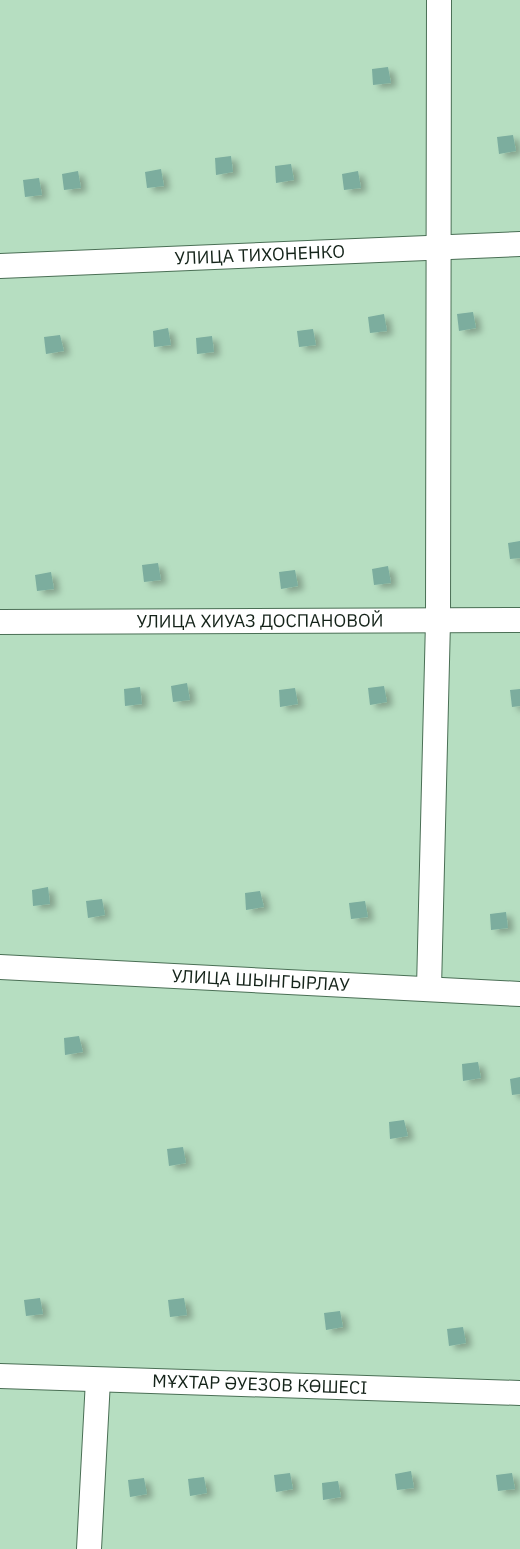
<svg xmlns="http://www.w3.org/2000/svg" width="520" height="1549" font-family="'IBM Plex Sans',sans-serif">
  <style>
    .building { fill: #7bad9e; filter: url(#shadow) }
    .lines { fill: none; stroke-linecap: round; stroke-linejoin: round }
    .minor-casing { stroke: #4a6f55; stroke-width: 26 }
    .minor { stroke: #fff; stroke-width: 24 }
    .labels { text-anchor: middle; stroke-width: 4.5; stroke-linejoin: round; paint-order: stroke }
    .street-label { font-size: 18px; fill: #142319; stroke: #c2ebcd }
  </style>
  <defs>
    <filter id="shadow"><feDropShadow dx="6" dy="4" stdDeviation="3" flood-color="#0004"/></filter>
  </defs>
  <rect width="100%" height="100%" fill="#b6dec1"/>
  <g class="building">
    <polygon points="388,67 391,83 373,85 372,69"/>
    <polygon points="513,135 516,151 499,154 497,137"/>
    <polygon points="231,156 233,172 216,175 215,158"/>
    <polygon points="291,164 294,180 276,183 275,166"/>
    <polygon points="161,169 164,186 147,188 145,172"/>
    <polygon points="78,171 81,188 64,190 62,174"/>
    <polygon points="358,171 361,188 344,190 342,174"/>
    <polygon points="39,178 42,195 25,197 23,180"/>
    <polygon points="473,312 476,328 459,331 457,314"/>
    <polygon points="384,314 387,331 370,333 368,317"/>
    <polygon points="168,328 171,345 154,347 153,331"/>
    <polygon points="313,329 316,345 299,347 297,331"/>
    <polygon points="60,335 64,351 46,354 44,337"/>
    <polygon points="212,336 214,352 197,354 196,338"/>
    <polygon points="520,541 520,558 510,559 508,543"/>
    <polygon points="158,563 161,580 144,582 142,565"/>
    <polygon points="388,566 391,583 374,585 372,569"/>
    <polygon points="295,570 298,586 281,589 279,572"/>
    <polygon points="51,572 54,589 37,591 35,575"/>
    <polygon points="187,683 190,700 173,702 171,686"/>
    <polygon points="384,686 387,702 370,705 368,688"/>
    <polygon points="140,687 142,704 125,706 124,689"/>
    <polygon points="295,688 298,704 280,707 279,690"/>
    <polygon points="520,689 520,706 512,707 510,690"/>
    <polygon points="48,887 50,904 33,906 32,890"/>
    <polygon points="260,891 264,907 246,910 245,893"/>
    <polygon points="102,899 105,915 88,918 86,901"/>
    <polygon points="365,901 368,917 351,919 349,903"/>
    <polygon points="506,912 508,928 491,930 490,914"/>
    <polygon points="79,1036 83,1052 65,1055 64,1038"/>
    <polygon points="478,1062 481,1078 463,1081 462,1064"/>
    <polygon points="520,1077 520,1094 512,1095 510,1079"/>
    <polygon points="404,1120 408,1136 390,1139 389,1122"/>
    <polygon points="183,1147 186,1163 169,1166 167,1149"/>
    <polygon points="40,1298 43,1314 26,1316 24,1300"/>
    <polygon points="184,1298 187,1315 170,1317 168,1300"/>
    <polygon points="340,1311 343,1327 326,1330 324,1313"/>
    <polygon points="463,1327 466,1343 449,1346 447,1329"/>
    <polygon points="411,1471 414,1488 397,1490 395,1474"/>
    <polygon points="290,1473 293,1489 276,1492 274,1475"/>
    <polygon points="512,1473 515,1489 498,1491 496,1475"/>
    <polygon points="204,1477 207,1493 190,1496 188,1479"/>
    <polygon points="144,1478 147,1494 130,1497 128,1480"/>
    <polygon points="338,1481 341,1497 323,1500 322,1483"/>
  </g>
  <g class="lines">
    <defs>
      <g id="minor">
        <path id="s1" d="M0 266 520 244"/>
        <path id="s2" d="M0 622 520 620"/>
        <path id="s3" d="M0 967 520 994"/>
        <polyline points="429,988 438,621 439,0"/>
        <path id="s4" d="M0 1376 520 1393"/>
        <polyline points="89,1549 98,1380"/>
      </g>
    </defs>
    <use href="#minor" class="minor-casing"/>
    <use href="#minor" class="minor"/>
  </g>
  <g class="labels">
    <g class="street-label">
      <text dy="6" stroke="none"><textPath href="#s1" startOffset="260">УЛИЦА ТИХОНЕНКО</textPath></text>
      <text dy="6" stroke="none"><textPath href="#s2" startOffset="260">УЛИЦА ХИУАЗ ДОСПАНОВОЙ</textPath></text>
      <text dy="6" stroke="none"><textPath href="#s3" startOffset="261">УЛИЦА ШЫНГЫРЛАУ</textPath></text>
      <text dy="6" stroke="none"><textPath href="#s4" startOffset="260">МҰХТАР ӘУЕЗОВ КӨШЕСІ</textPath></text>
    </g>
  </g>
</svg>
